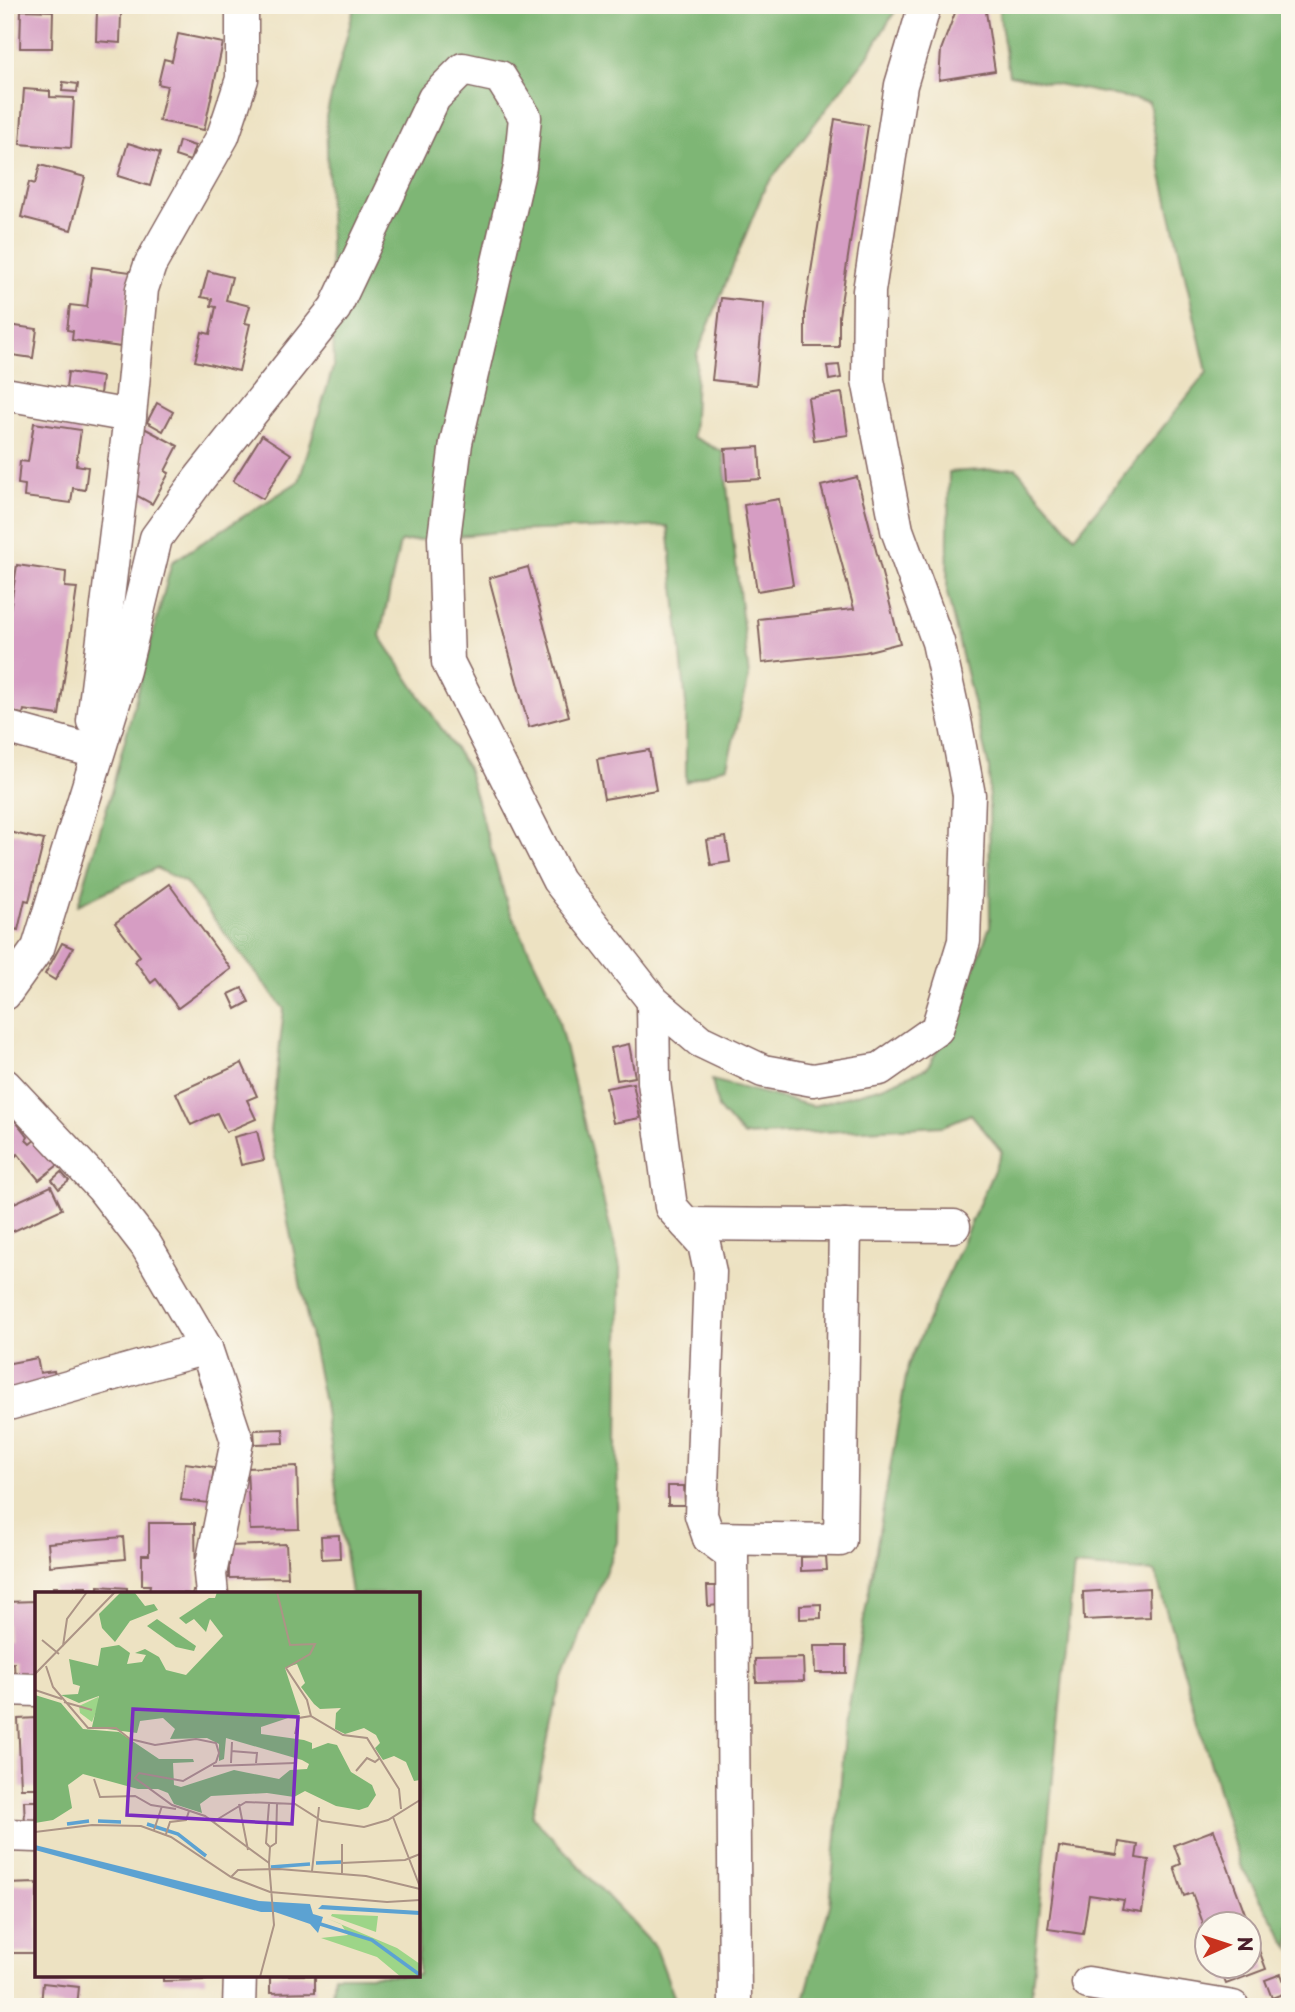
<svg xmlns="http://www.w3.org/2000/svg" width="1295" height="2012" font-family="'Playpen Sans',sans-serif">
  <style>
    .forest { fill: #7eb674; stroke: #646a50; stroke-width: 2 }
    .building { fill: #d69dc3 }
    .lines { fill: none; stroke-linecap: round; stroke-linejoin: round }
    .minor-casing { stroke: #836360; stroke-width: 35 }
    .minor { stroke: #fff; stroke-width: 32 }
    .inset-river { fill: none; stroke: #5ca2d2; stroke-width: 3.5 }
    .inset-road { fill: none; stroke: #ac9486; stroke-width: 2 }
    .view { fill: #7b2cbf; fill-opacity: 0.15; stroke: #7b2cbf; stroke-width: 3.5 }
    .inset-edge { fill: none; stroke: #4a1f2b; stroke-width: 3.5 }
  </style>
  <rect width="100%" height="100%" fill="#fbf7ec"/>
  <filter id="ink" filterUnits="userSpaceOnUse"><feTurbulence type="fractalNoise" baseFrequency=".0143" numOctaves="2"/><feDisplacementMap in="SourceGraphic" scale="14" xChannelSelector="R" yChannelSelector="G"/><feConvolveMatrix kernelMatrix="1 2 1 2 8 2 1 2 1" color-interpolation-filters="sRGB"/></filter>
  <filter id="wash" filterUnits="userSpaceOnUse"><feTurbulence type="fractalNoise" baseFrequency=".00686" numOctaves="4" result="noise"/><feDisplacementMap in="SourceGraphic" scale="28" xChannelSelector="R" yChannelSelector="G"/><feGaussianBlur stdDeviation="1.57" result="paint"/><feColorMatrix in="noise" values="0 0 0 0 0 0 0 0 0 0 0 0 0 0 0 0 0 1.4 0 .05"/><feComposite in="paint" operator="in"/></filter>
  <g filter="url(#wash)">
    <rect width="100%" height="100%" fill="#ede2c2"/>
    <g class="forest">
      <polygon points="355,5 899,5 867,57 765,187 697,354 693,437 723,452 749,677 727,766 686,782 686,704 668,526 507,531 400,542 380,636 467,767 508,907 554,1002 620,1267 617,1542 556,1699 532,1816 656,1948 678,2007 331,2007 334,1975 418,1975 418,1594 351,1594 324,1404 270,1131 284,1009 185,882 156,868 78,905 109,800 172,562 299,481 334,364 326,116"/>
      <polygon points="998,5 1290,5 1290,1949 1240,1865 1155,1572 1074,1566 1030,2007 802,2007 830,1905 846,1723 908,1365 1002,1152 971,1114 943,1126 743,1136 718,1108 712,1080 813,1106 882,1087 927,1068 956,1018 990,926 989,768 947,593 949,472 1016,468 1075,537 1207,372 1162,175 1149,102 1009,75"/>
    </g>
    <g id="blocks">
      <g class="building">
        <polygon points="958,5 985,5 995,71 939,80 941,50"/>
        <polygon points="21,10 53,11 52,48 20,48"/>
        <polygon points="97,11 121,13 120,43 96,41"/>
        <polygon points="178,34 223,43 204,130 159,121 167,86 158,84 164,59 172,61"/>
        <polygon points="63,82 78,84 77,92 62,91"/>
        <polygon points="24,89 50,91 50,97 74,98 71,148 20,144"/>
        <polygon points="835,119 868,125 839,316 839,347 805,347 805,310"/>
        <polygon points="179,141 195,146 190,161 175,156"/>
        <polygon points="128,143 160,153 150,186 118,176"/>
        <polygon points="40,165 85,177 71,230 21,217 29,182 35,184"/>
        <polygon points="92,267 131,272 121,347 72,340 73,331 67,330 70,305 87,307"/>
        <polygon points="208,271 232,277 226,300 250,306 245,323 250,324 239,371 195,361 202,332 210,334 216,307 211,306 212,299 201,297"/>
        <polygon points="721,298 764,303 756,385 712,380"/>
        <polygon points="8,325 37,329 33,358 5,354"/>
        <polygon points="839,365 841,378 829,380 827,366"/>
        <polygon points="68,372 102,377 100,394 66,389"/>
        <polygon points="842,393 848,435 814,440 808,398"/>
        <polygon points="157,403 173,412 163,431 147,422"/>
        <polygon points="34,423 81,430 76,465 88,467 85,490 73,488 71,503 24,497 25,485 18,484 20,461 28,462"/>
        <polygon points="144,428 178,446 165,471 169,473 152,504 132,493"/>
        <polygon points="262,435 291,454 263,499 233,481"/>
        <polygon points="759,447 761,479 727,481 725,449"/>
        <polygon points="857,477 900,643 865,652 762,663 758,619 854,609 821,486"/>
        <polygon points="779,499 793,585 757,591 744,505"/>
        <polygon points="17,565 66,572 65,587 77,588 59,715 24,710 23,714 5,711 5,642"/>
        <polygon points="528,567 569,716 529,727 489,578"/>
        <polygon points="649,750 656,790 604,799 597,759"/>
        <polygon points="5,831 44,840 29,901 25,900 18,930 5,927"/>
        <polygon points="726,837 730,862 711,865 707,840"/>
        <polygon points="169,884 231,969 178,1008 156,979 151,983 135,961 140,956 115,923"/>
        <polygon points="62,943 73,948 55,980 45,974"/>
        <polygon points="242,988 249,1002 236,1009 229,994"/>
        <polygon points="629,1044 635,1077 617,1080 611,1048"/>
        <polygon points="242,1063 257,1096 247,1100 256,1119 226,1132 217,1113 191,1125 176,1093"/>
        <polygon points="633,1083 640,1118 613,1123 606,1088"/>
        <polygon points="5,1115 9,1119 12,1117 28,1137 26,1140 30,1144 36,1139 58,1165 39,1180 18,1154 5,1165"/>
        <polygon points="257,1131 264,1160 241,1165 234,1137"/>
        <polygon points="61,1172 69,1181 59,1189 52,1180"/>
        <polygon points="51,1186 62,1209 5,1235 5,1199 8,1206"/>
        <polygon points="37,1358 40,1373 54,1371 56,1382 5,1397 5,1364"/>
        <polygon points="283,1429 284,1443 255,1444 254,1430"/>
        <polygon points="185,1463 214,1467 209,1503 181,1500"/>
        <polygon points="297,1466 299,1529 250,1530 247,1468"/>
        <polygon points="668,1486 684,1486 685,1505 668,1505"/>
        <polygon points="149,1523 195,1523 196,1591 193,1591 192,1594 149,1592 150,1585 142,1585 142,1555 149,1555"/>
        <polygon points="339,1535 340,1558 322,1559 321,1536"/>
        <polygon points="123,1537 125,1559 50,1566 48,1543"/>
        <polygon points="286,1544 288,1577 229,1578 229,1546"/>
        <polygon points="826,1556 827,1570 801,1571 801,1557"/>
        <polygon points="98,1586 127,1588 127,1594 98,1594"/>
        <polygon points="707,1586 718,1586 719,1605 708,1606"/>
        <polygon points="53,1587 86,1587 86,1594 54,1594"/>
        <polygon points="1149,1588 1150,1617 1084,1620 1083,1592"/>
        <polygon points="37,1601 37,1681 15,1682 14,1663 5,1663 5,1641 8,1641 5,1602"/>
        <polygon points="821,1604 821,1618 800,1619 800,1605"/>
        <polygon points="814,1646 846,1646 846,1673 815,1673"/>
        <polygon points="803,1658 804,1681 756,1682 755,1659"/>
        <polygon points="37,1718 37,1788 21,1788 18,1719"/>
        <polygon points="24,1801 37,1801 37,1824 25,1825"/>
        <polygon points="1214,1830 1249,1924 1208,1924 1207,1934 1192,1893 1184,1896 1174,1867 1181,1864 1174,1845"/>
        <polygon points="1119,1842 1138,1845 1136,1858 1149,1860 1142,1912 1122,1909 1124,1900 1089,1895 1083,1934 1048,1929 1059,1847 1117,1855"/>
        <polygon points="37,1883 37,1953 5,1953 5,1884"/>
        <polygon points="1250,1926 1266,1969 1226,1984 1219,1966 1250,1966"/>
        <polygon points="1281,1974 1288,1992 1272,1998 1265,1980"/>
        <polygon points="163,1975 206,1975 206,1980 163,1981"/>
        <polygon points="270,1975 315,1975 315,1992 270,1993"/>
        <polygon points="43,1983 79,1987 77,2007 41,2004"/>
      </g>
    </g>
  </g>
  <g filter="url(#ink)">
    <use href="#blocks" fill-opacity="0" stroke="#836360" stroke-width="2"/>
    <g class="lines">
      <defs>
        <g id="minor">
          <polyline points="5,394 130,416"/>
          <polyline points="93,721 130,416 142,289 150,265 223,136 242,79 242,5"/>
          <polyline points="5,727 89,750"/>
          <polyline points="5,994 38,948 124,670 156,538 199,479 335,308 434,98 463,69 500,77 525,117 520,167 456,443 444,538 448,662 558,880 653,1001 700,1041 763,1071 813,1080 880,1069 937,1029 964,941 969,795 955,720 938,642 897,530 868,380 869,291 901,85 925,5"/>
          <polyline points="653,1001 654,1082 671,1207 704,1244 710,1272 701,1515 709,1538 732,1555 735,2003"/>
          <polyline points="5,1085 102,1188 146,1245 206,1348 237,1441 210,1574 212,1594"/>
          <polyline points="686,1224 954,1226"/>
          <polyline points="5,1405 206,1348"/>
          <polyline points="709,1538 840,1540 845,1225"/>
          <polyline points="5,1689 37,1690"/>
          <polyline points="5,1835 37,1836"/>
          <polyline points="1088,1983 1233,2007"/>
          <polyline points="239,2007 240,1975"/>
        </g>
      </defs>
      <use href="#minor" class="minor-casing"/>
      <use href="#minor" class="minor"/>
    </g>
  </g>
  <g transform="translate(35 1592)">
    <rect width="385" height="385" fill="#ede2c2"/>
    <path d="M63 105 65 109 57 130 45 121 44 114ZM297 322 343 324 341 340 296 324ZM291 326 362 356 385 372V385H366L342 365 286 346 313 343 306 332Z" fill="#9dd588"/>
    <path d="M86 0 100 1 110 14 119 12 123 18 95 29 80 50 67 36 64 22ZM182 0H385V188L379 189 371 170 359 164 348 168 340 156 345 151 341 143 329 136 310 142 300 137 301 121 306 116 285 117 279 112 266 95 270 91 262 72 250 76 265 122 226 135V142L269 148 277 151V157L293 151 302 153 316 180 337 193 341 203 333 215 324 218 301 214 270 199 259 205 232 201 176 204 165 212 167 221 139 212 133 201 123 197H103L48 182 33 193 37 216 18 228 0 231V103L26 111 48 137 84 140 124 167H158L159 170 138 171 139 193 146 195 199 178 244 187 255 178 272 177 274 172 267 168 191 146 189 167 184 169V152L172 146 135 147 140 137 128 126 105 129 102 141 57 135 64 104 44 111 26 103 43 102 45 94 38 92 34 67 63 74 66 56 84 53 95 61 92 72 107 70 111 63 100 61 110 57 124 65 131 78 151 83 188 44 175 27 171 40 159 27 151 32 144 26 174 6H180ZM122 27 161 54 159 59 141 55 112 34Z" fill="#7eb674"/>
    <path d="M0 253 224 309 275 312 278 322 288 325 283 341 275 332 240 320H226L0 258ZM287 313 385 319V323L283 317Z" fill="#5ca2d2"/>
    <path class="inset-river" d="M63 229 86 230M32 232 54 229M112 232 143 242 171 264M281 271 307 270M236 275 275 272M282 331 337 348 385 383"/>
    <path class="inset-road" d="M242 0 255 53 280 52 275 62 251 76 272 108 276 124 308 143 332 146 364 197 366 217M7 48 24 62M28 54 32 27 52 0M11 74 18 95 53 136H81L95 147 120 153 161 147 181 151 184 161 181 170 148 189 104 181 100 186 137 213 170 224 234 271 239 333 225 385M0 82 80 0M0 98 27 107M29 110 57 118M260 142 264 126 276 124M196 159 222 161 221 171M196 171 197 150M178 174 260 171M321 179 332 166 340 170 345 166M59 187 65 205 100 204 116 213 141 217M204 212 213 258M234 212 231 251 235 255M358 225 385 295M178 230 211 210 260 212 287 229 329 235 353 228 385 208M119 238 127 214M0 240 57 233 106 234 136 245 196 285 235 300 352 310 385 308M131 242 135 230 151 228 154 219M234 271 235 255 241 251 242 211M307 271 370 268 385 262M277 279 284 215M307 281V252M196 285 203 278 244 277 331 284 385 297"/>
    <path class="view" d="M98 117 263 125 257 232 92 223Z"/>
    <rect width="385" height="385" class="inset-edge"/>
  </g>
  <rect width="1295" height="2012" fill="none" stroke="#fbf7ec" stroke-width="28"/>
  <g transform="translate(1228 1945) rotate(87)"><circle r="33" fill="#fbf7ec" stroke="#b4a19f" stroke-width="2"/>
  <path d="M0-5L12 26L0 18L-12 26Z" fill="#c8321e"/>
  <text y="-10" font-size="19" font-weight="bold" text-anchor="middle" fill="#4a1f2b">N</text>
  </g>
</svg>
